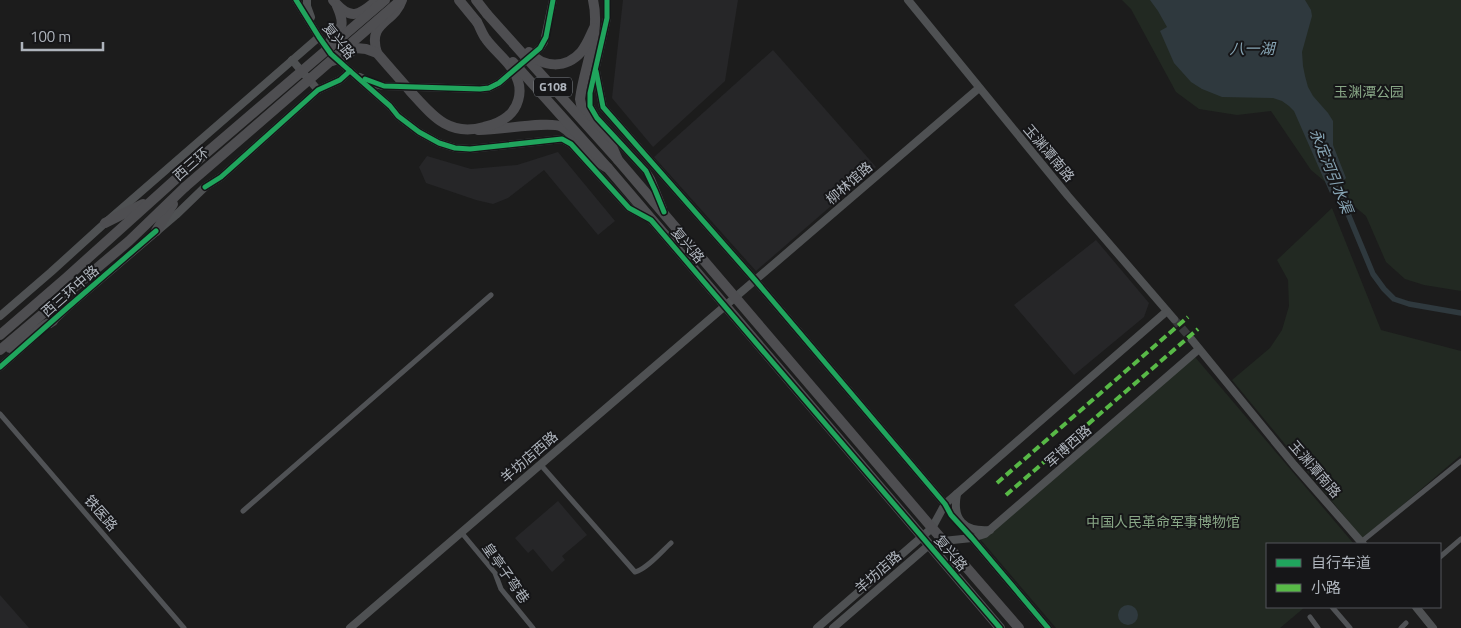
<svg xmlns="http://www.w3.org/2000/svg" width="1461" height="628" font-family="'Titillium Web','Noto Sans SC',sans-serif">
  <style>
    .built { fill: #262628 }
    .green { fill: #222922 }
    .water { fill: #2f393e }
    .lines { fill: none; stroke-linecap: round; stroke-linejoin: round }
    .canal { stroke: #2f393e; stroke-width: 5.5 }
    .secondary-tunnel { stroke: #393a3c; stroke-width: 8; stroke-dasharray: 8 4; stroke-linecap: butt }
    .street { stroke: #505255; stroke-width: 5 }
    .secondary { stroke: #4f5153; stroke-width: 8 }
    .highway { stroke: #4e4e51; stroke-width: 10 }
    .highway-bridge { stroke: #4e4e51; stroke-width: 10 }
    .quiet { stroke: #58b947; stroke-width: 4; stroke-dasharray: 8 4; stroke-linecap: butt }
    .cycleway-casing { stroke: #161618; stroke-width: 8 }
    .cycleway { stroke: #20a55d; stroke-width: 5 }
    .labels { text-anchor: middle; stroke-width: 4; stroke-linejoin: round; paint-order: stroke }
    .shield { fill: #161618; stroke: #80858b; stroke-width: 1 }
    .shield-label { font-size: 12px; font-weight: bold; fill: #aeb4bc }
    .street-label { font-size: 14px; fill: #aeb4bc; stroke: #161618 }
    .park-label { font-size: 14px; fill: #88a686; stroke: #161618 }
    .water-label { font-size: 15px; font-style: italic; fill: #87a5b5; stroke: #161618 }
  </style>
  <rect width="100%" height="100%" fill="#1c1c1c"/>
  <g class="built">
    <polygon points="623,0 738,0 725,81 653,147 612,98"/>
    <polygon points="773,50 876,167 756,271 654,157"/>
    <polygon points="558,152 615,221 598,235 544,170 508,198 493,204 476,200 426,183 419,167 427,156 471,169 517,165"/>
    <polygon points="1096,240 1149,303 1144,317 1074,375 1014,305"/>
    <polygon points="558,501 587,535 562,556 565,560 552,572 533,549 528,553 515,538"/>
    <polygon points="0,595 29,628 0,628"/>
  </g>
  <g class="green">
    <polygon points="1122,0 1461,0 1461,291 1424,285 1405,279 1386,262 1366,216 1311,170 1271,111 1237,115 1199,109 1176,92 1131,9"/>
    <polygon points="1332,208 1381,330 1461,351 1461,455 1363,539 1232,380 1270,348 1282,330 1289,306 1288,280 1277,260"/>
    <polygon points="1195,357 1354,544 1267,544 1267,607 1305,607 1280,628 1056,628 980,539"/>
  </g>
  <g class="water">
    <polygon points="1150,0 1305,0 1311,10 1312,16 1302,52 1303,66 1305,76 1308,87 1313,96 1328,113 1333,121 1333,145 1346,178 1330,193 1294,111 1289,106 1282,101 1273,98 1222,97 1202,89 1191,82 1174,63 1160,31 1167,27 1158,11"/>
    <circle cx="1128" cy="615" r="10"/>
  </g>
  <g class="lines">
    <polyline class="canal" points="1334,180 1373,274 1384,289 1394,299 1409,304 1461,313"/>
    <polyline class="secondary-tunnel" points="1174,319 1192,340"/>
    <g class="street">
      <polyline points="0,414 184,628"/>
      <path d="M540 464 635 572C647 569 662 551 671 543"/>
      <polyline points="243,511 491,295"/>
      <polyline points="461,532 495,573 501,589 533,628"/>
      <polyline points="1361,542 1461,461"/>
      <polyline points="1440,557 1461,539"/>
      <polyline points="1332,607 1350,628"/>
      <polyline points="1310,617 1318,628"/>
      <polyline points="1401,628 1406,623"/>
    </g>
    <g class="secondary">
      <polyline points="296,0 319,37 331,54 350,71 390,106 398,116 419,132 439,143 455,148 470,149 562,139 571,144 629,208 650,219"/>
      <polyline points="307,0 307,6 311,17"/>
      <polyline points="607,0 607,18 590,93 590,106 597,118 646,171 651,179 663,209"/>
      <polyline points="908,0 1068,196 1174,319"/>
      <polyline points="292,60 318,90"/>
      <polyline points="596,71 603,107 755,280 945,504"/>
      <polyline points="360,77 375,84 384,86 480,89 489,88 499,83 540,48 544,42 553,0"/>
      <polyline points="0,316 51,272 105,223 319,37"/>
      <polyline points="50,324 67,308 176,215 205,187 221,177 318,90 340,80 350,71"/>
      <polyline points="1192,340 1294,465 1363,544"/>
      <polyline points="0,367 35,336"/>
      <path d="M957 494C952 520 964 532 990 530"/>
      <polyline points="972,538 1048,628"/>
      <polyline points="1416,607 1433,628"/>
      <polyline points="350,628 979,88"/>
      <polyline points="817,628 932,528 945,504 1167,311"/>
      <polyline points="833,628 929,545 943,541 972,538 985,534 1199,349"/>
    </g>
    <g class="highway">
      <path d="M333 0C350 21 359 16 377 0"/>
      <polyline points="459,0 477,22"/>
      <polyline points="476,0 487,14"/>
      <path d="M593 0C601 34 584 66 580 99L582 109 585 114 611 144 618 160 927 522 1019 628"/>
      <path d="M377 53C367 21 394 24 402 0"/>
      <path d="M478 130C496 131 550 120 562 127 574 134 582 148 592 157 597 161 602 165 608 168L1000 628"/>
      <polyline points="105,223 143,204"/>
      <polyline points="156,231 173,204"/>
      <polyline points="0,335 66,278 177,178"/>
      <polyline points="10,348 34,333 45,325 53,321"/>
      <polyline points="0,350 129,241 185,187"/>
    </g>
    <g class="highway-bridge">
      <polyline points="487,14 618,160"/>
      <path d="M331 40C344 28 344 22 337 6"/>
      <path d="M529 52C543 68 566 69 581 52 587 45 590 36 594 28"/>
      <path d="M332 61 344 57 356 48 366 49 377 53C388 66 399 78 410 91 432 115 448 137 484 127 493 125 501 122 508 116 518 108 522 93 518 81 513 64 496 53 486 39 482 34 480 27 477 22"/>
      <polyline points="513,62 608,168"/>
      <polyline points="177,178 385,0"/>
      <polyline points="185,187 401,0"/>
    </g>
    <g class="quiet">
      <polyline points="997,483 1188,317"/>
      <polyline points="1006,495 1198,329"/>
    </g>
    <defs>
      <g id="cycleway">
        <polyline points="296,0 319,37 331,54 350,71 390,106 398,116 419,132 439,143 455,148 470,149 562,139 571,144 629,208 651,220 1000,628"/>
        <polyline points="607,0 607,18 590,93 590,106 597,118 646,171 655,190 664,212"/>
        <polyline points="596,71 603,107 755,280 945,504 951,515 972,538 1048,628"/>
        <polyline points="365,79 384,86 480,89 489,88 499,83 540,48 546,37 553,0"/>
        <polyline points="205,187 221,177 318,90 340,80 350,71"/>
        <polyline points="0,367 67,308 156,231"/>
      </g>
    </defs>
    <use href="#cycleway" class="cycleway-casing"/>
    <use href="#cycleway" class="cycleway"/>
  </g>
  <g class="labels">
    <rect class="shield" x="534" y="77.5" width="38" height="19" rx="4"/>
    <g class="shield-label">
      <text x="553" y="91">G108</text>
    </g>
    <g class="street-label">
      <text transform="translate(339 41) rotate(51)" y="5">复兴路</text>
      <text transform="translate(1049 153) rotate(50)" y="5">玉渊潭南路</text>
      <text transform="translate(191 164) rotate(-41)" y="5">西三环</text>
      <text transform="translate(849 183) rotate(-41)" y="5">柳林馆路</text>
      <text transform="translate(688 245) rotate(50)" y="5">复兴路</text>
      <text transform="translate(70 291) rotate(-41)" y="5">西三环中路</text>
      <text transform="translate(1068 446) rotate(-41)" y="5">军博西路</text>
      <text transform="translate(529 457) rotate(-41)" y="5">羊坊店西路</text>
      <text transform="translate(1315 469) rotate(49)" y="5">玉渊潭南路</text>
      <text transform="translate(101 513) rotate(49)" y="5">铁医路</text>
      <text transform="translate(951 553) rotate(50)" y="5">复兴路</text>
      <text transform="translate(878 572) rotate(-41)" y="5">羊坊店路</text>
      <text transform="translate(506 573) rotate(55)" y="5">皇亭子弯巷</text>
    </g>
    <g class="park-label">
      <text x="1369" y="97">玉渊潭公园</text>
      <text x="1163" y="527">中国人民革命军事博物馆</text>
    </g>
    <g class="water-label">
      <text x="1252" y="54">八一湖</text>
      <text transform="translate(1331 171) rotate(68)" y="5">永定河引水渠</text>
    </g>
  </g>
  <rect x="1266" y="543" width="175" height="65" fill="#161618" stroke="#53555a"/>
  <rect x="1276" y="559" width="25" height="8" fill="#20a55d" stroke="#53555a"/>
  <text x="1311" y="568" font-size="15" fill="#aeb4bc">自行车道</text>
  <rect x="1276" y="584" width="25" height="8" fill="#58b947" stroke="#53555a"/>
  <text x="1311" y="593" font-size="15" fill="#aeb4bc">小路</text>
  <path d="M22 42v8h81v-8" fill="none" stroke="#aeb4bc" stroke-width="2.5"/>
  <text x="30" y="42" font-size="15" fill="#aeb4bc" stroke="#161618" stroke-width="4" paint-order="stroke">100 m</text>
</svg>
